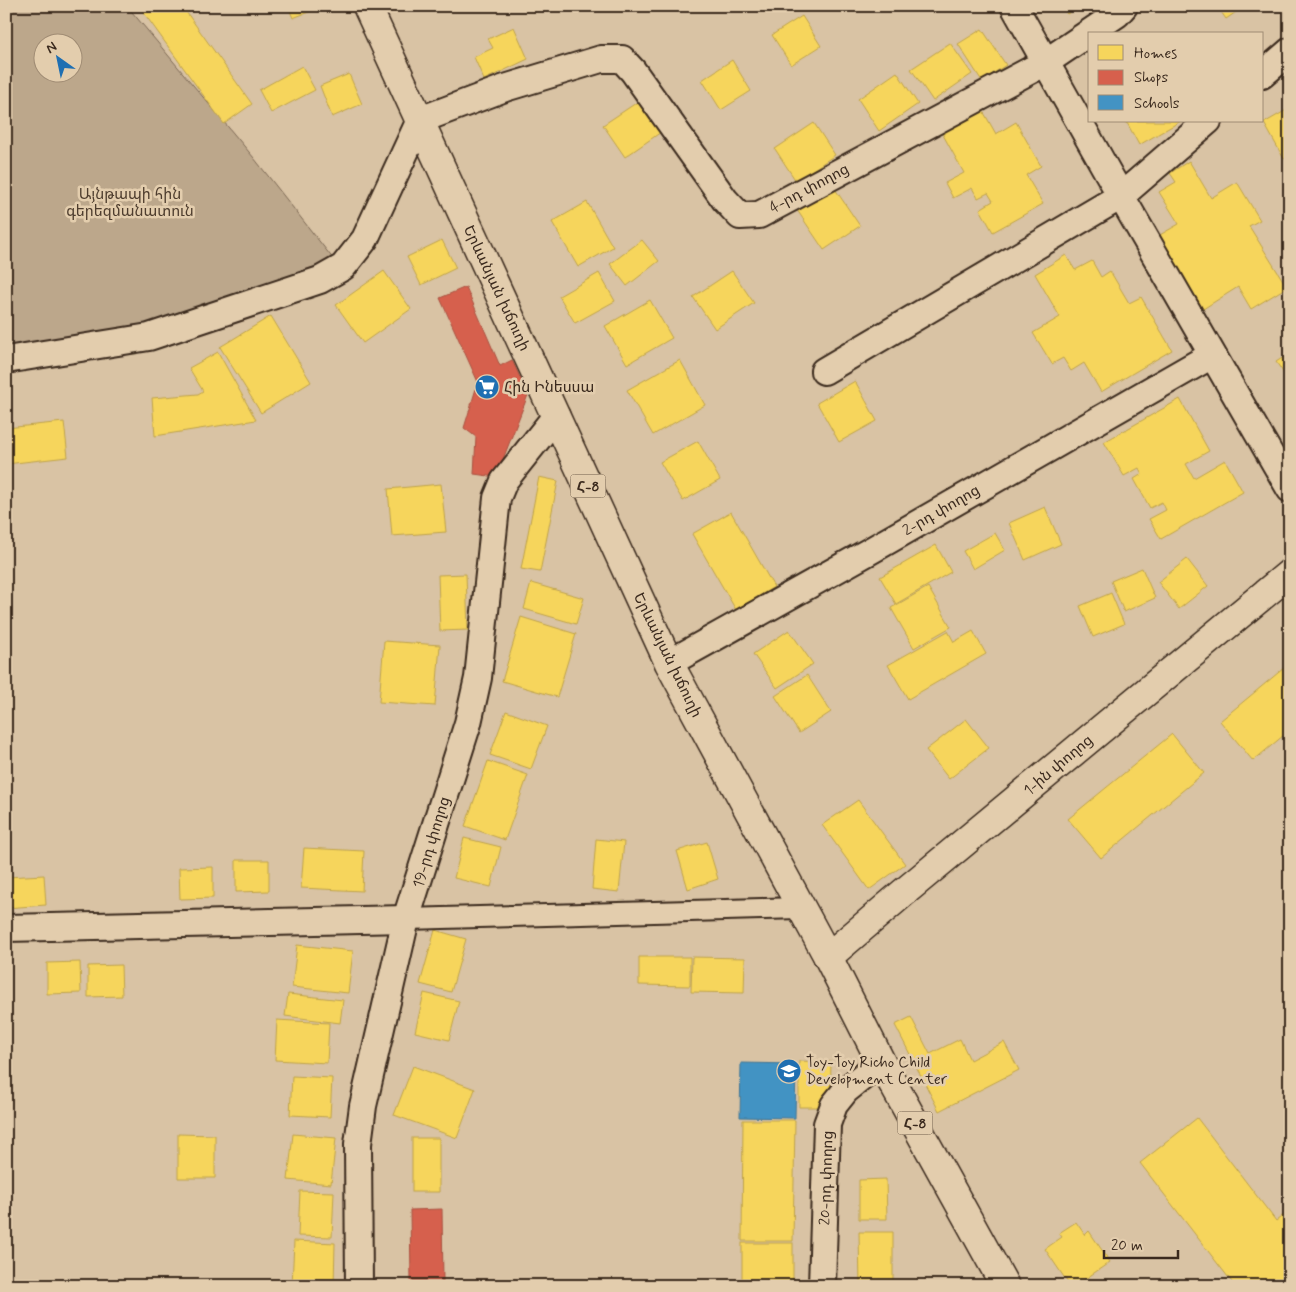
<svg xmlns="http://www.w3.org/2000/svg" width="1296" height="1292" font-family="Mynerve,'Noto Sans Armenian',sans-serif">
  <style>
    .green { fill: #bca78b; stroke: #7c6854; fill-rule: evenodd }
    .homes { fill: #f6d55c; stroke: #bea249 }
    .shops { fill: #d6604d; stroke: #a8503f }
    .schools { fill: #4393c3; stroke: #417492 }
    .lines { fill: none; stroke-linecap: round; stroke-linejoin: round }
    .pedestrian-casing { stroke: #3b2a1e; stroke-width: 24 }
    .minor-casing { stroke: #3b2a1e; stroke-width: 30 }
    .secondary-casing { stroke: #3b2a1e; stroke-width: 31 }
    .primary-casing { stroke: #3b2a1e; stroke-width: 31 }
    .pedestrian { stroke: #e3cdad; stroke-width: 20 }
    .minor { stroke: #e3cdad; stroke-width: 26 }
    .secondary { stroke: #e3cdad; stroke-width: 28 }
    .primary { stroke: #e3cdad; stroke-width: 28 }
    .labels { text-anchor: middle; stroke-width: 5; stroke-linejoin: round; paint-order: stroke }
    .shield { fill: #e3cdad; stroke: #6d5b49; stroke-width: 1 }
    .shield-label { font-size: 14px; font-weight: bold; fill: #3b2a1e }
    .street-label { font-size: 15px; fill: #3b2a1e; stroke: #e3cdad }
    .park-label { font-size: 15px; fill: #4e3d2e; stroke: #e3cdad }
    .poi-label { font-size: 15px; fill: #3b2a1e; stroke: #e3cdad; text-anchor: start }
  </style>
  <rect width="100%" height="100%" fill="#d9c3a4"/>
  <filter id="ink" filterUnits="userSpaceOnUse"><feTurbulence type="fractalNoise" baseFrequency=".02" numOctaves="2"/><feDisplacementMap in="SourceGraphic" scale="10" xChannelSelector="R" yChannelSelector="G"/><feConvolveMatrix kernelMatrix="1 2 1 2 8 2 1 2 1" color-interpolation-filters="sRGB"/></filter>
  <g filter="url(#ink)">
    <path class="green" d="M6 6H127L254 158 334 260 135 331 6 351ZM42 42H72V72H42Z"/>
    <g class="homes">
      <polygon points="145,6 182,6 252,104 224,124 141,9"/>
      <polygon points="288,6 324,6 293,18"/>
      <polygon points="1062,6 1079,6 1067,14"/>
      <polygon points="1217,6 1245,6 1226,19"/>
      <polygon points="802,16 821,46 791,65 772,35"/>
      <polygon points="514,27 528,59 484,80 474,57 493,48 488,39"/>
      <polygon points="982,29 1006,65 982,81 958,44"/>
      <polygon points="950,43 972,74 933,101 911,69"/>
      <polygon points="732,60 751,91 721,110 702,80"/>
      <polygon points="302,66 315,90 271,113 259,90"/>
      <polygon points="897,72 918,104 879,131 858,99"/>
      <polygon points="349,74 362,104 332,117 320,86"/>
      <polygon points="642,99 664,130 625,157 603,125"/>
      <polygon points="1290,108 1290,156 1284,159 1264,123"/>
      <polygon points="983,111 996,134 1016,122 1041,166 1026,175 1043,204 993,232 980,209 993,201 988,193 978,198 972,188 953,198 945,183 964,173 942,133"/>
      <polygon points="1126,121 1181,121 1139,145"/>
      <polygon points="814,123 835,155 796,181 775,149"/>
      <polygon points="1189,161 1211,198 1237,182 1260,220 1249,226 1287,287 1251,309 1238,287 1203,309 1158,236 1179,224 1159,192 1176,182 1170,173"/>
      <polygon points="833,186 860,226 824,250 797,210"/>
      <polygon points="587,202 613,247 578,267 552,222"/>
      <polygon points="442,240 456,268 421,285 407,257"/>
      <polygon points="642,240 659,261 627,286 610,264"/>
      <polygon points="1066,255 1075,270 1092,261 1101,277 1110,271 1129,303 1141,297 1172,350 1101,392 1084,363 1071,371 1063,358 1052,364 1033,333 1060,317 1035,274"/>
      <polygon points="384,271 411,309 363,343 336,305"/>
      <polygon points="732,271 754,303 715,329 693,297"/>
      <polygon points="599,273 615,301 575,323 559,296"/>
      <polygon points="650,300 672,338 627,364 605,326"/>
      <polygon points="271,316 311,382 261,413 220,347"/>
      <polygon points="218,352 256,420 155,436 152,398 198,394 203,391 189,368"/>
      <polygon points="1290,353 1290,382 1276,362"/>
      <polygon points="680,360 705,405 653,435 627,390"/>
      <polygon points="855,381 877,421 839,442 817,403"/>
      <polygon points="1180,399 1209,451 1186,464 1194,478 1225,460 1243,492 1161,539 1149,519 1166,510 1162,502 1150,508 1134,479 1142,474 1139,468 1124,476 1104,442"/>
      <polygon points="64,422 68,457 6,464 6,428"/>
      <polygon points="698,441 720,480 683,501 660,462"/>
      <polygon points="539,477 558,481 540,572 521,569"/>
      <polygon points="441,484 446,532 392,536 388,489"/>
      <polygon points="1045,507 1061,544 1025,560 1009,523"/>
      <polygon points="731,512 774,587 736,610 692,534"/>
      <polygon points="995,533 1005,550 973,569 963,551"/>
      <polygon points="936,545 951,572 896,604 880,577"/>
      <polygon points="1187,559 1208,586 1179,609 1158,582"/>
      <polygon points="1142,568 1155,598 1124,612 1111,581"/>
      <polygon points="466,574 468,630 440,631 438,575"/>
      <polygon points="531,583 584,598 576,624 524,609"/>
      <polygon points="928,587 951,627 914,648 891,608"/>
      <polygon points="1111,593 1124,624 1093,637 1080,606"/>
      <polygon points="521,617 576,634 557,697 502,681"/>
      <polygon points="789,630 813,664 777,688 753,654"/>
      <polygon points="948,631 954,642 973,631 986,654 908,699 888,665"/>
      <polygon points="384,641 440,645 435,706 379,702"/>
      <polygon points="1290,663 1290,730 1253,761 1220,721"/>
      <polygon points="807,675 831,712 799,733 775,696"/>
      <polygon points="506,711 547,726 531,769 490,755"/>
      <polygon points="966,719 989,748 949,779 926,750"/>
      <polygon points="1172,734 1204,773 1101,858 1068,819"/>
      <polygon points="488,761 528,775 505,840 465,826"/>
      <polygon points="858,800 905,864 869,890 822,825"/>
      <polygon points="464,838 501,847 491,887 454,878"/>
      <polygon points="596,839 624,842 619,892 592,889"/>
      <polygon points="707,842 718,879 688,889 677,851"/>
      <polygon points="304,848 364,851 362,891 301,888"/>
      <polygon points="236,860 269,860 269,891 236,892"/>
      <polygon points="213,867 213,898 180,899 179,868"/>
      <polygon points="44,875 46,905 6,908 6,877"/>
      <polygon points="435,930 466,939 451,992 420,984"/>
      <polygon points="297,945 353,951 348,993 292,987"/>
      <polygon points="639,957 690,957 690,986 639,985"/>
      <polygon points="692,957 745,958 744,993 691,992"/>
      <polygon points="80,962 81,993 47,994 47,963"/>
      <polygon points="121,965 122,996 88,997 88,966"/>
      <polygon points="424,993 459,1001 449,1040 415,1032"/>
      <polygon points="288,994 343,1000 340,1023 285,1016"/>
      <polygon points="911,1017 930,1054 960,1039 970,1060 1004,1042 1019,1070 939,1111 895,1025"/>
      <polygon points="277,1020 329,1023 327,1063 275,1060"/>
      <polygon points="799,1061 831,1062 830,1107 799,1107"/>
      <polygon points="413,1066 475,1089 457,1138 394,1115"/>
      <polygon points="292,1076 332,1078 330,1117 290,1115"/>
      <polygon points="1197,1118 1276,1221 1290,1210 1290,1286 1235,1286 1140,1163"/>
      <polygon points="743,1120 795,1120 793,1241 742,1241"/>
      <polygon points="178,1134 215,1135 215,1178 178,1178"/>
      <polygon points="293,1134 336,1138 331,1184 288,1180"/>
      <rect x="412" y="1138" width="27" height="54"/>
      <polygon points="886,1179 887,1219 859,1219 859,1180"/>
      <polygon points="300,1191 334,1192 332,1237 298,1236"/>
      <polygon points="1076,1222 1085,1235 1089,1231 1110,1262 1075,1286 1070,1286 1045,1249 1062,1237 1059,1233"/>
      <polygon points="859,1232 893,1232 893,1286 860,1286"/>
      <polygon points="294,1241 335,1243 334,1286 292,1286"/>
      <rect x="742" y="1243" width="51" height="43"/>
    </g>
    <g class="shops">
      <polygon points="466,287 500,366 512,360 528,395 496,477 474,474 476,437 464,428 478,382 440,298"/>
      <polygon points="442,1209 443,1281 411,1281 410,1210"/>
    </g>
    <polygon class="schools" points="741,1063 796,1064 795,1118 740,1117"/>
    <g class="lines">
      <defs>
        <polyline id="pedestrian" points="406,919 800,908"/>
        <g id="minor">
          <polyline points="1014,6 1121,196 1290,489"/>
          <polyline points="1262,75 1290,51"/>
          <polyline points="6,360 149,337 320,280 343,267 365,239 420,120 505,88 601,59 622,59 633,71 725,200 740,216 759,215 1046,62 1117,14 1124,6"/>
          <polyline points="824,371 1121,196 1208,121"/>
          <polyline points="669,663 870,551 1212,355"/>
          <polyline points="6,928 406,919"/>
          <polyline points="359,1286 358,1144 363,1106 406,919 468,723 478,678 497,498 504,481 556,416"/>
          <polyline points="822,1286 827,1124 834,1105 846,1090 881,1062"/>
        </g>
        <polyline id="secondary" points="828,957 903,893 1290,573"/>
        <polyline id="primary" points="367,6 669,663 828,957 881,1062 1005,1286"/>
      </defs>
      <use href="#pedestrian" class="pedestrian-casing"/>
      <use href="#minor" class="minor-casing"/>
      <use href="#secondary" class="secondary-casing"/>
      <use href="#primary" class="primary-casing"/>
      <use href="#pedestrian" class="pedestrian"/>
      <use href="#minor" class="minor"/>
      <use href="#secondary" class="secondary"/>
      <use href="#primary" class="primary"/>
    </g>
  </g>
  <defs>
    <symbol id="supermarket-disc" viewBox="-11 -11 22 22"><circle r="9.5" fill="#1f6fb2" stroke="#e3cdad"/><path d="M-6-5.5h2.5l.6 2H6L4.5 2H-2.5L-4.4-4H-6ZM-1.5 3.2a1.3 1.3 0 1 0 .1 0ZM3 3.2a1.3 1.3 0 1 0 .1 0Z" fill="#fff"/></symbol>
    <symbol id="school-disc" viewBox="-11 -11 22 22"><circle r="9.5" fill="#1f6fb2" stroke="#e3cdad"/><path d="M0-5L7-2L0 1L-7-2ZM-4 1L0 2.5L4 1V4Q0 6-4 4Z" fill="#fff"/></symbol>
  </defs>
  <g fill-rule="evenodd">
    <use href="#supermarket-disc" x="473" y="373" width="28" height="28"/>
    <use href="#school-disc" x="775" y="1057" width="28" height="28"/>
  </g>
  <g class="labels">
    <g class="shield">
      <rect x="570.5" y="474.5" width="35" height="23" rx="4"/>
      <rect x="897.5" y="1111.5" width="35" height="23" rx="4"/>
    </g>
    <g class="shield-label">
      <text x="588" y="491">Հ-8</text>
      <text x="915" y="1128">Հ-8</text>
    </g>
    <g class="street-label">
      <text transform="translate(809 188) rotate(-28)" y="5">4-րդ փողոց</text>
      <text transform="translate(497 288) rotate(65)" y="5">Երևանյան խճուղի</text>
      <text transform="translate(941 510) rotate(-30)" y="5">2-րդ փողոց</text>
      <text transform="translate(668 655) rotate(64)" y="5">Երևանյան խճուղի</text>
      <text transform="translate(1058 765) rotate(-40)" y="5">1-ին փողոց</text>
      <text transform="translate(431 842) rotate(-73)" y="5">19-րդ փողոց</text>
      <text transform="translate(826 1178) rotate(-88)" y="5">20-րդ փողոց</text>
    </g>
    <g class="park-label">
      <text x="130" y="199">Այնթապի հին<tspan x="130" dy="17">գերեզմանատուն</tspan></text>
    </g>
    <g class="poi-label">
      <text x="504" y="392">Հին Ինեսսա</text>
      <text x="806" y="1067">Toy-Toy Richo Child<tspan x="806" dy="17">Development Center</tspan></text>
    </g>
  </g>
  <rect width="1296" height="1292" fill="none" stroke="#e3cdad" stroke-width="25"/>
  <rect x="12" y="12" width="1271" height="1267" fill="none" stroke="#3b2a1e" stroke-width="2" filter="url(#ink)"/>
  <rect x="1088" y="32" width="175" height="90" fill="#e3cdad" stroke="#a08c74"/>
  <rect x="1098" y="45" width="25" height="15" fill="#f6d55c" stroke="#a08c74"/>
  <text x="1134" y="58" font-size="15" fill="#3b2a1e">Homes</text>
  <rect x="1098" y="70" width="25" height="15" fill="#d6604d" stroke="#a08c74"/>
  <text x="1134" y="82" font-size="15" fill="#3b2a1e">Shops</text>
  <rect x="1098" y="95" width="25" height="15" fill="#4393c3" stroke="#a08c74"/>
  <text x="1134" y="108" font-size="15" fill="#3b2a1e">Schools</text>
  <g transform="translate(58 58) rotate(327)"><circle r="24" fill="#e3cdad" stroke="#a08c74"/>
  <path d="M0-4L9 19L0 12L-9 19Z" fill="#1f6fb2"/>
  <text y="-8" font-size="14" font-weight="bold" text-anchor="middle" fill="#3b2a1e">N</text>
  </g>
  <path d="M1104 1250v8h74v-8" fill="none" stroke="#3b2a1e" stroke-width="2.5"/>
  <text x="1111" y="1250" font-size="15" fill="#3b2a1e" stroke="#e3cdad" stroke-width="4" paint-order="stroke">20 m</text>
</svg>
